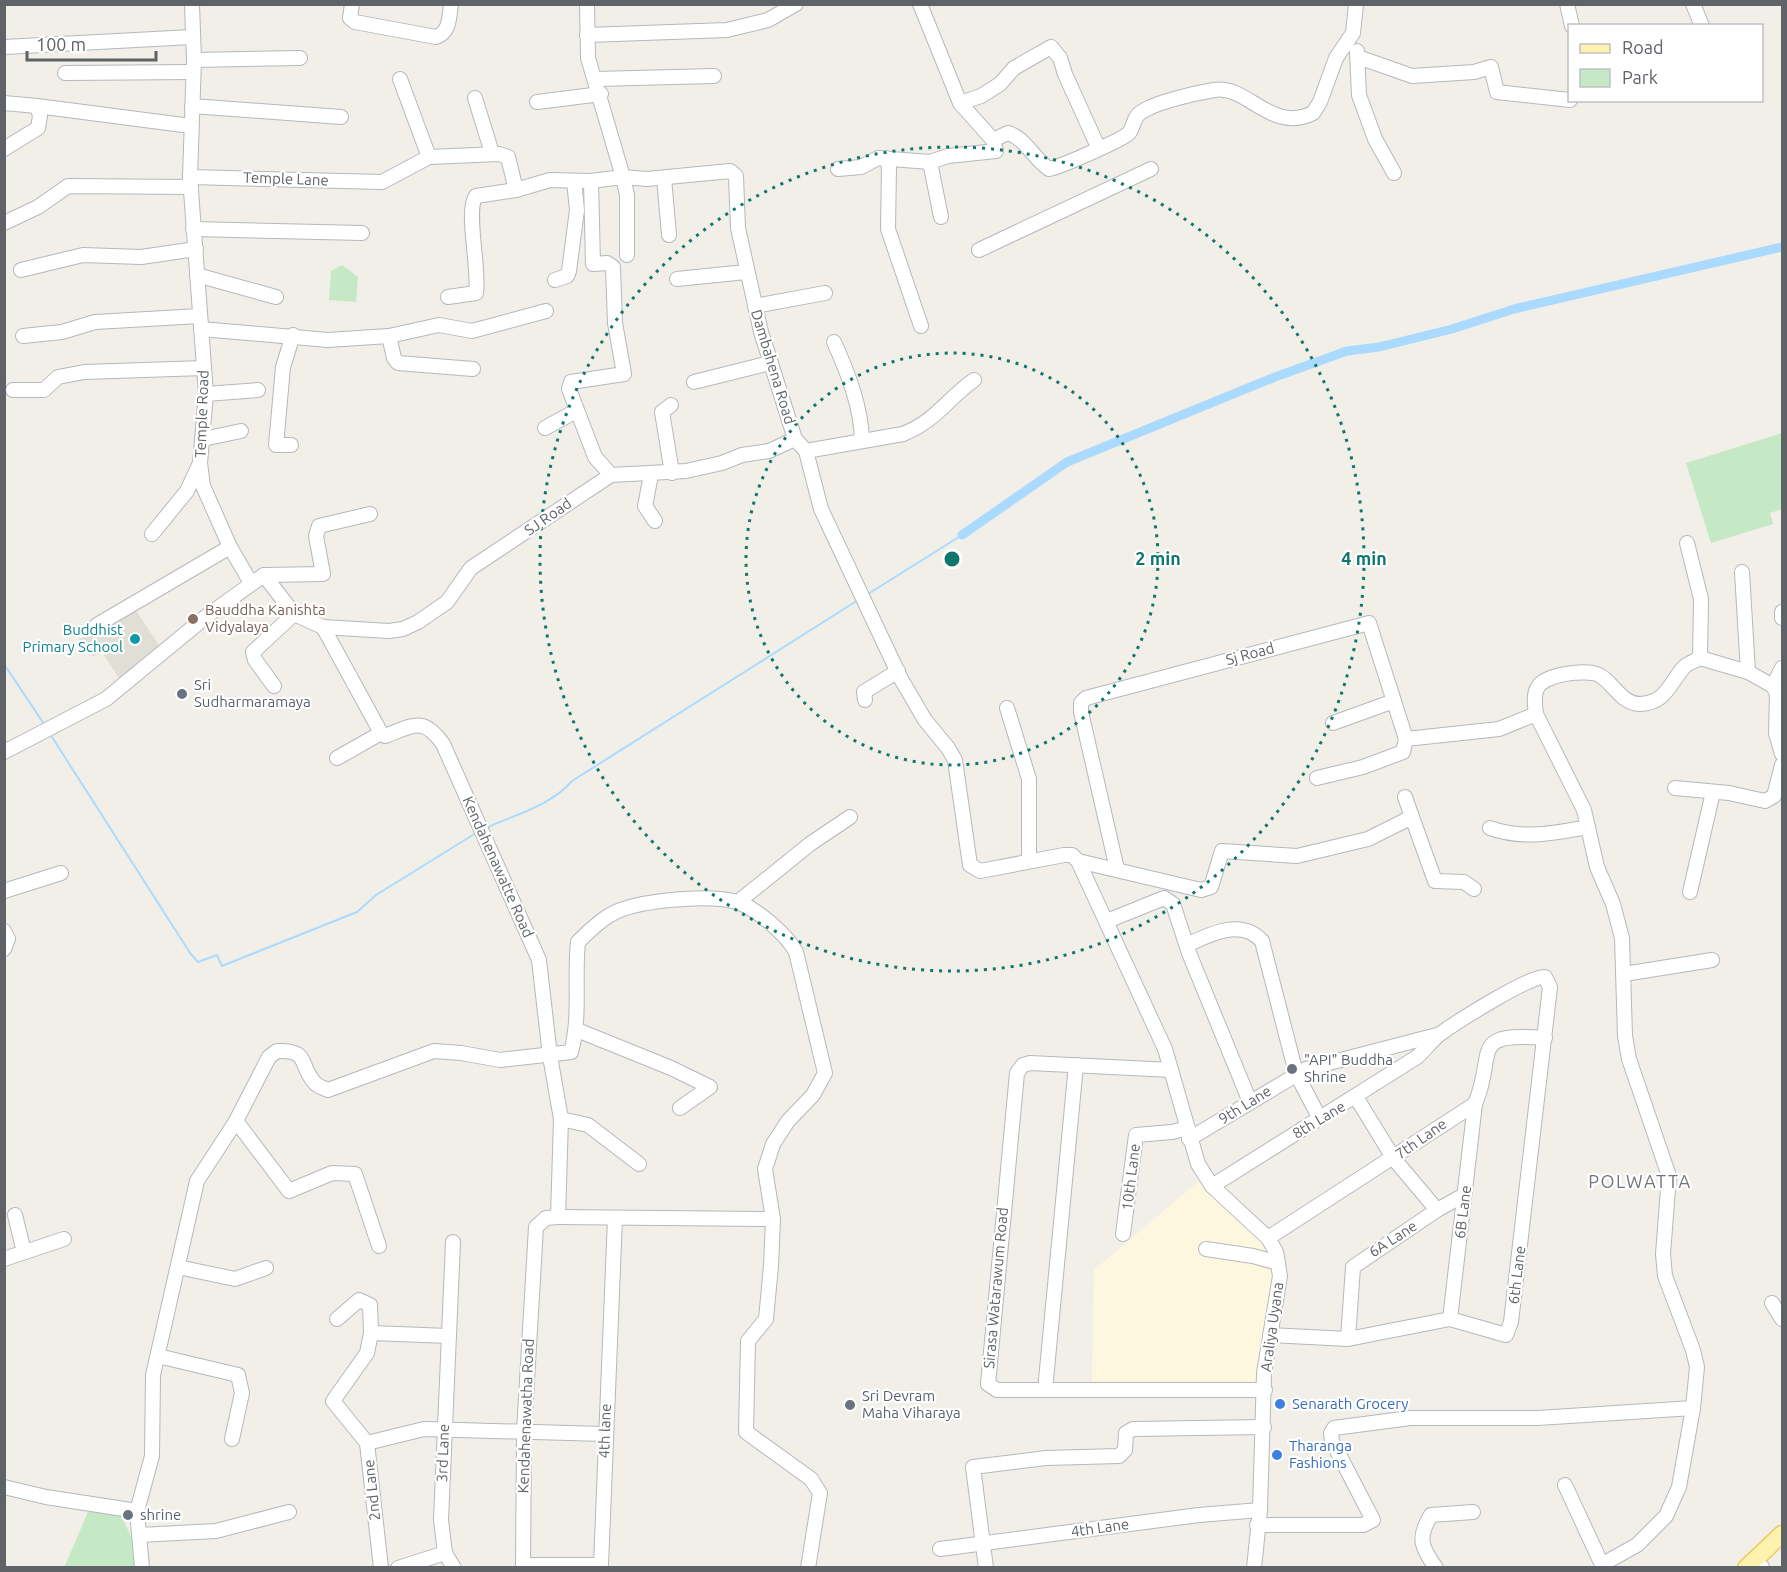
<svg xmlns="http://www.w3.org/2000/svg" width="1787" height="1572" font-family="Ubuntu,sans-serif">
  <style>
    .commercial { fill: #fef7e0 }
    .education { fill: #e1ded6 }
    .green { fill: #c5e8c5 }
    .lines { fill: none; stroke-linecap: round; stroke-linejoin: round }
    .stream { stroke: #aadaff; stroke-width: 2 }
    .canal { stroke: #aadaff; stroke-width: 9 }
    .minor-casing { stroke: #b5b8bc; stroke-width: 16 }
    .major-casing { stroke: #f2c960; stroke-width: 19 }
    .minor { stroke: #fff; stroke-width: 14 }
    .major { stroke: #fff2af; stroke-width: 16 }
    .ring { fill: none; stroke: #0f766e; stroke-width: 3; stroke-dasharray: 3 6 }
    .education-dot { fill: #8d6e63; stroke: #fff; stroke-width: 2 }
    .culture-dot { fill: #0f9aa8; stroke: #fff; stroke-width: 2 }
    .worship-dot { fill: #6b7280; stroke: #fff; stroke-width: 2 }
    .shop-dot { fill: #3f7fe0; stroke: #fff; stroke-width: 2 }
    .labels { text-anchor: middle; stroke-width: 4.5; stroke-linejoin: round; paint-order: stroke }
    .street-label { font-size: 15px; fill: #5f6368; stroke: #fff }
    .education-label { font-size: 15px; fill: #785e54; stroke: #fff; text-anchor: start }
    .culture-label { font-size: 15px; fill: #0d838f; stroke: #fff; text-anchor: end }
    .worship-label { font-size: 15px; fill: #5b616d; stroke: #fff; text-anchor: start }
    .shop-label { font-size: 15px; fill: #366cbe; stroke: #fff; text-anchor: start }
    .quarter-label { font-size: 18px; letter-spacing: 1.5px; fill: #70757a; stroke: #fff }
    .centre { fill: #0f766e; stroke: #fff; stroke-width: 3 }
    .ring-label { font-size: 18px; text-anchor: middle; font-weight: bold; fill: #0f766e; stroke: #fff; stroke-width: 4.5; stroke-linejoin: round; paint-order: stroke }
  </style>
  <rect width="100%" height="100%" fill="#f1efe8"/>
  <polygon class="commercial" points="1199,1181 1267,1243 1278,1277 1264,1387 1092,1385 1094,1270"/>
  <polygon class="education" points="135,609 162,650 123,684 102,652 93,657 78,640"/>
  <g class="green">
    <polygon points="342,265 358,277 356,302 329,300 331,271"/>
    <polygon points="1782,433 1782,509 1770,513 1773,524 1711,543 1686,463"/>
    <polygon points="88,1512 120,1513 134,1543 135,1567 64,1568"/>
  </g>
  <g class="lines">
    <g class="stream">
      <polyline points="868,594 962,535"/>
      <polyline points="4,664 44,724"/>
      <polyline points="52,737 190,953 198,962 217,955 222,966 357,912 376,895 476,833"/>
      <path d="M486 828C514 815 552 805 572 781L855 602"/>
    </g>
    <polyline class="canal" points="962,535 1067,462 1275,377 1347,351 1379,347 1452,329 1514,309 1782,247"/>
    <defs>
      <g id="minor">
        <polyline points="192,4 194,60 190,177 206,394 200,463 203,486 230,547 251,583"/>
        <path d="M352 4 350 18 355 22 436 37C450 32 449 18 451 4"/>
        <polyline points="587,4 588,58 623,177 647,179 730,171 736,176 738,228 761,332 795,439 806,451 821,509 901,679 925,720 948,748 955,760 970,865 980,871 1064,855 1072,855 1078,861 1165,1049 1198,1164 1212,1186 1268,1238 1276,1252 1280,1276 1264,1373 1260,1510 1254,1568"/>
        <path d="M920 4 960 103 993 140 1008 133C1025 138 1034 159 1049 169 1060 167 1122 140 1129 133 1134 127 1133 118 1140 113 1155 102 1196 93 1214 90 1247 84 1271 134 1313 113L1320 102 1336 58 1353 33 1356 4"/>
        <polyline points="1567,4 1572,26"/>
        <polyline points="1693,4 1702,26"/>
        <polyline points="587,35 727,30 768,20 796,4"/>
        <polyline points="4,47 192,37"/>
        <polyline points="1357,51 1359,95 1375,139 1394,173"/>
        <polyline points="1358,57 1412,76 1474,72 1491,67 1497,92 1570,100"/>
        <polyline points="194,60 300,58"/>
        <polyline points="65,73 193,72"/>
        <polyline points="400,79 429,157"/>
        <polyline points="596,79 714,76"/>
        <polyline points="475,98 492,153"/>
        <polyline points="537,102 601,94"/>
        <polyline points="4,103 37,106"/>
        <polyline points="960,103 981,96 1000,84 1014,68 1051,47 1060,58 1065,74 1098,147"/>
        <polyline points="192,106 341,117"/>
        <polyline points="4,149 38,128 40,116 37,106 191,126"/>
        <polyline points="886,158 889,166 888,229 921,326"/>
        <polyline points="838,169 861,167 878,158 930,162"/>
        <polyline points="190,177 382,182 429,157 499,154 508,157 516,190"/>
        <polyline points="664,178 669,235"/>
        <polyline points="591,181 593,264 607,263 613,267 615,323 624,374 571,382 569,389 595,457 611,475"/>
        <polyline points="941,217 930,162 948,156 996,151 993,140"/>
        <polyline points="4,223 38,207 68,186 191,187"/>
        <polyline points="193,229 362,233"/>
        <polyline points="979,250 1151,169"/>
        <polyline points="21,270 83,255 141,257 196,249"/>
        <polyline points="197,275 276,297"/>
        <polyline points="677,279 746,272"/>
        <polyline points="555,280 567,276 569,271 577,210 574,181"/>
        <path d="M448 297 476 293C480 270 465 210 476 196L516 190 550 180 591 181 623 177 627 195V255"/>
        <polyline points="755,306 825,293"/>
        <polyline points="201,329 328,340 389,336 394,358 398,363 473,369"/>
        <polyline points="23,336 62,332 95,322 200,316"/>
        <polyline points="389,336 439,325 472,331 546,311"/>
        <path d="M834 342C848 373 861 406 862 440"/>
        <polyline points="694,382 770,363"/>
        <polyline points="13,390 44,390 58,377 84,372 204,368"/>
        <polyline points="206,394 258,390"/>
        <polyline points="671,405 662,412 672,473"/>
        <polyline points="545,428 576,411"/>
        <polyline points="203,439 241,431"/>
        <polyline points="291,445 276,445 283,367 293,335"/>
        <path d="M806 451 903 434C936 421 948 398 974 380"/>
        <polyline points="651,475 645,506 655,521"/>
        <polyline points="152,534 187,491 200,463"/>
        <polyline points="1687,543 1701,599 1700,658"/>
        <polyline points="1742,572 1748,672"/>
        <polyline points="264,575 323,574 316,536 319,526 370,514"/>
        <polyline points="1782,612 1782,618"/>
        <polyline points="97,625 230,547"/>
        <polyline points="323,627 389,631 403,629 418,622 447,602 471,568 611,475 686,471 722,463 742,455 769,451 795,439"/>
        <polyline points="274,686 255,660 253,652 294,614"/>
        <polyline points="1773,686 1782,668"/>
        <polyline points="865,700 864,692 898,671"/>
        <polyline points="1007,708 1029,779 1029,860"/>
        <polyline points="1333,723 1394,701"/>
        <polyline points="1406,739 1499,729 1536,714"/>
        <path d="M4 752 106 699 208 615 264 575 294 614 323 627 381 733 385 736C414 725 423 716 443 744L539 960 550 1056 561 1119 558 1217 546 1218 536 1227 524 1432 523 1568"/>
        <polyline points="337,758 381,733"/>
        <polyline points="1675,788 1729,793 1765,801 1774,796 1782,765"/>
        <polyline points="1412,817 1435,881 1464,882 1474,889"/>
        <path d="M1490 828C1523 840 1554 833 1588 827"/>
        <polyline points="1078,861 1201,890 1211,887 1222,851 1297,856 1368,839 1412,817 1405,797"/>
        <polyline points="1117,869 1081,712 1081,703 1086,698 1369,623 1406,739 1403,752 1363,767 1317,778"/>
        <polyline points="4,891 61,873"/>
        <polyline points="1690,892 1713,792"/>
        <polyline points="738,902 810,844 850,817"/>
        <polyline points="1107,921 1164,898 1173,904 1189,953 1250,1102"/>
        <polyline points="4,931 8,939 4,949"/>
        <path d="M1187 945C1210 934 1241 918 1262 941L1296 1073 1320 1119"/>
        <polyline points="1624,974 1712,960"/>
        <polyline points="577,1030 671,1068 710,1087 680,1108"/>
        <polyline points="1171,1070 1030,1063 1023,1065 1017,1073 988,1384 997,1390 1265,1390"/>
        <polyline points="1356,1097 1394,1159 1437,1210"/>
        <polyline points="561,1119 588,1125 639,1164"/>
        <polyline points="236,1121 289,1191 332,1173 355,1174 379,1246"/>
        <polyline points="1189,1139 1306,1069 1437,1035"/>
        <path d="M1212 1186 1417 1057C1425 1050 1432 1040 1440 1034 1455 1023 1532 974 1545 977L1550 987 1511 1322 1506 1335 1450 1319 1348 1339 1270 1335"/>
        <polyline points="15,1215 24,1252"/>
        <polyline points="558,1217 773,1219"/>
        <polyline points="1123,1234 1136,1135 1172,1132 1188,1128"/>
        <path d="M1268 1238 1475 1104C1497 1052 1467 1032 1545 1038"/>
        <polyline points="453,1242 441,1520 445,1553 454,1568"/>
        <polyline points="1206,1249 1253,1256 1278,1263"/>
        <polyline points="4,1259 64,1239"/>
        <polyline points="178,1267 235,1279 266,1268"/>
        <polyline points="1772,1303 1782,1319"/>
        <polyline points="337,1319 359,1300 370,1305 371,1333"/>
        <polyline points="1450,1319 1475,1104"/>
        <polyline points="1348,1339 1353,1267 1437,1210 1464,1195"/>
        <polyline points="158,1356 238,1375 242,1393 232,1439"/>
        <polyline points="1045,1390 1076,1065"/>
        <polyline points="367,1443 424,1429 604,1434"/>
        <polyline points="1565,1485 1603,1567"/>
        <polyline points="4,1487 46,1497 137,1511 142,1568"/>
        <path d="M137 1511 152 1456 153 1375 197 1181 236 1121 269 1057 277 1051C311 1050 298 1065 315 1083 317 1086 324 1088 328 1090L434 1051 461 1053 500 1060 571 1052C581 1016 574 979 578 942 588 932 598 922 610 915 634 900 709 894 737 902 756 908 787 935 796 952L825 1073 813 1095 788 1121 773 1144 765 1169 773 1219 771 1266 766 1319 748 1341 746 1432 811 1479 820 1493 808 1568"/>
        <polyline points="1257,1525 1363,1525 1373,1520 1332,1441 1331,1433 1334,1428 1410,1418 1538,1418 1693,1408"/>
        <polyline points="139,1535 216,1531 289,1512"/>
        <polyline points="940,1549 1199,1515 1260,1510"/>
        <polyline points="523,1565 601,1565 615,1218"/>
        <polyline points="1762,1567 1762,1568"/>
        <polyline points="381,1568 367,1443 333,1401 367,1353 371,1333 449,1336"/>
        <polyline points="398,1568 445,1553"/>
        <polyline points="986,1568 973,1467 1046,1458 1119,1456 1125,1450 1126,1433 1133,1429 1264,1427"/>
        <path d="M1436 1568C1421 1547 1417 1538 1431 1515L1473 1512"/>
        <path d="M1603 1568 1610 1560 1637 1545 1666 1516 1679 1487 1693 1408 1697 1367 1693 1350 1665 1276 1663 1254 1669 1176 1629 1059 1625 1036 1622 938 1613 904 1597 867 1584 810 1536 714C1535 706 1533 694 1538 687 1545 674 1586 669 1599 675 1614 683 1621 704 1640 704 1666 703 1669 684 1684 667 1688 663 1695 661 1700 658L1748 672 1773 686 1777 694 1776 733 1782 754"/>
      </g>
      <polyline id="major" points="1746,1568 1782,1534"/>
    </defs>
    <use href="#minor" class="minor-casing"/>
    <use href="#major" class="major-casing"/>
    <use href="#minor" class="minor"/>
    <use href="#major" class="major"/>
  </g>
  <g class="ring">
    <circle cx="952" cy="559" r="206"/>
    <circle cx="952" cy="559" r="412"/>
  </g>
  <circle class="education-dot" cx="193" cy="619" r="6"/>
  <circle class="culture-dot" cx="135" cy="639" r="6"/>
  <g class="worship-dot">
    <circle cx="182" cy="694" r="6"/>
    <circle cx="1292" cy="1069" r="6"/>
    <circle cx="850" cy="1405" r="6"/>
    <circle cx="128" cy="1515" r="6"/>
  </g>
  <g class="shop-dot">
    <circle cx="1280" cy="1404" r="6"/>
    <circle cx="1277" cy="1455" r="6"/>
  </g>
  <g class="labels">
    <g class="street-label">
      <text transform="translate(286 179) rotate(2)" y="5">Temple Lane</text>
      <text transform="translate(773 367) rotate(73)" y="5">Dambahena Road</text>
      <text transform="translate(202 414) rotate(-88)" y="5">Temple Road</text>
      <text transform="translate(548 517) rotate(-35)" y="5">SJ Road</text>
      <text transform="translate(1250 654) rotate(-15)" y="5">Sj Road</text>
      <text transform="translate(498 867) rotate(66)" y="5">Kendahenawatte Road</text>
      <text transform="translate(1245 1105) rotate(-32)" y="5">9th Lane</text>
      <text transform="translate(1319 1120) rotate(-31)" y="5">8th Lane</text>
      <text transform="translate(1421 1139) rotate(-35)" y="5">7th Lane</text>
      <text transform="translate(1131 1177) rotate(-83)" y="5">10th Lane</text>
      <text transform="translate(1463 1212) rotate(-83)" y="5">6B Lane</text>
      <text transform="translate(1393 1239) rotate(-33)" y="5">6A Lane</text>
      <text transform="translate(1517 1275) rotate(-83)" y="5">6th Lane</text>
      <text transform="translate(996 1288) rotate(-85)" y="5">Sirasa Watarawum Road</text>
      <text transform="translate(1272 1327) rotate(-82)" y="5">Araliya Uyana</text>
      <text transform="translate(526 1416) rotate(-88)" y="5">Kendahenawatha Road</text>
      <text transform="translate(605 1431) rotate(-88)" y="5">4th lane</text>
      <text transform="translate(443 1453) rotate(-88)" y="5">3rd Lane</text>
      <text transform="translate(372 1490) rotate(-96)" y="5">2nd Lane</text>
      <text transform="translate(1100 1528) rotate(-8)" y="5">4th Lane</text>
    </g>
    <g class="education-label">
      <text x="205" y="615">Bauddha Kanishta<tspan x="205" dy="17">Vidyalaya</tspan></text>
    </g>
    <g class="culture-label">
      <text x="123" y="635">Buddhist<tspan x="123" dy="17">Primary School</tspan></text>
    </g>
    <g class="worship-label">
      <text x="194" y="690">Sri<tspan x="194" dy="17">Sudharmaramaya</tspan></text>
      <text x="1304" y="1065">"API" Buddha<tspan x="1304" dy="17">Shrine</tspan></text>
      <text x="862" y="1401">Sri Devram<tspan x="862" dy="17">Maha Viharaya</tspan></text>
      <text x="140" y="1520">shrine</text>
    </g>
    <g class="shop-label">
      <text x="1292" y="1409">Senarath Grocery</text>
      <text x="1289" y="1451">Tharanga<tspan x="1289" dy="17">Fashions</tspan></text>
    </g>
    <g class="quarter-label">
      <text x="1640" y="1188">POLWATTA</text>
    </g>
  </g>
  <circle cx="952" cy="559" r="9" class="centre"/>
  <g class="ring-label">
    <text x="1158" y="565">2 min</text>
    <text x="1364" y="565">4 min</text>
  </g>
  <rect width="1787" height="1572" fill="none" stroke="#5f6368" stroke-width="12"/>
  <rect x="1568" y="24" width="195" height="78" fill="#ffffff" stroke="#bfc1c3" stroke-width="1.5"/>
  <rect x="1580" y="44" width="30" height="9" fill="#fff2af" stroke="#bfc1c3" stroke-width="1.5"/>
  <text x="1622" y="54" font-size="18" fill="#5f6368">Road</text>
  <rect x="1580" y="69" width="30" height="18" fill="#c5e8c5" stroke="#bfc1c3" stroke-width="1.5"/>
  <text x="1622" y="84" font-size="18" fill="#5f6368">Park</text>
  <path d="M27 51v9h129v-9" fill="none" stroke="#5f6368" stroke-width="3"/>
  <text x="36" y="51" font-size="18" fill="#5f6368" stroke="#ffffff" stroke-width="4.5" paint-order="stroke">100 m</text>
</svg>
